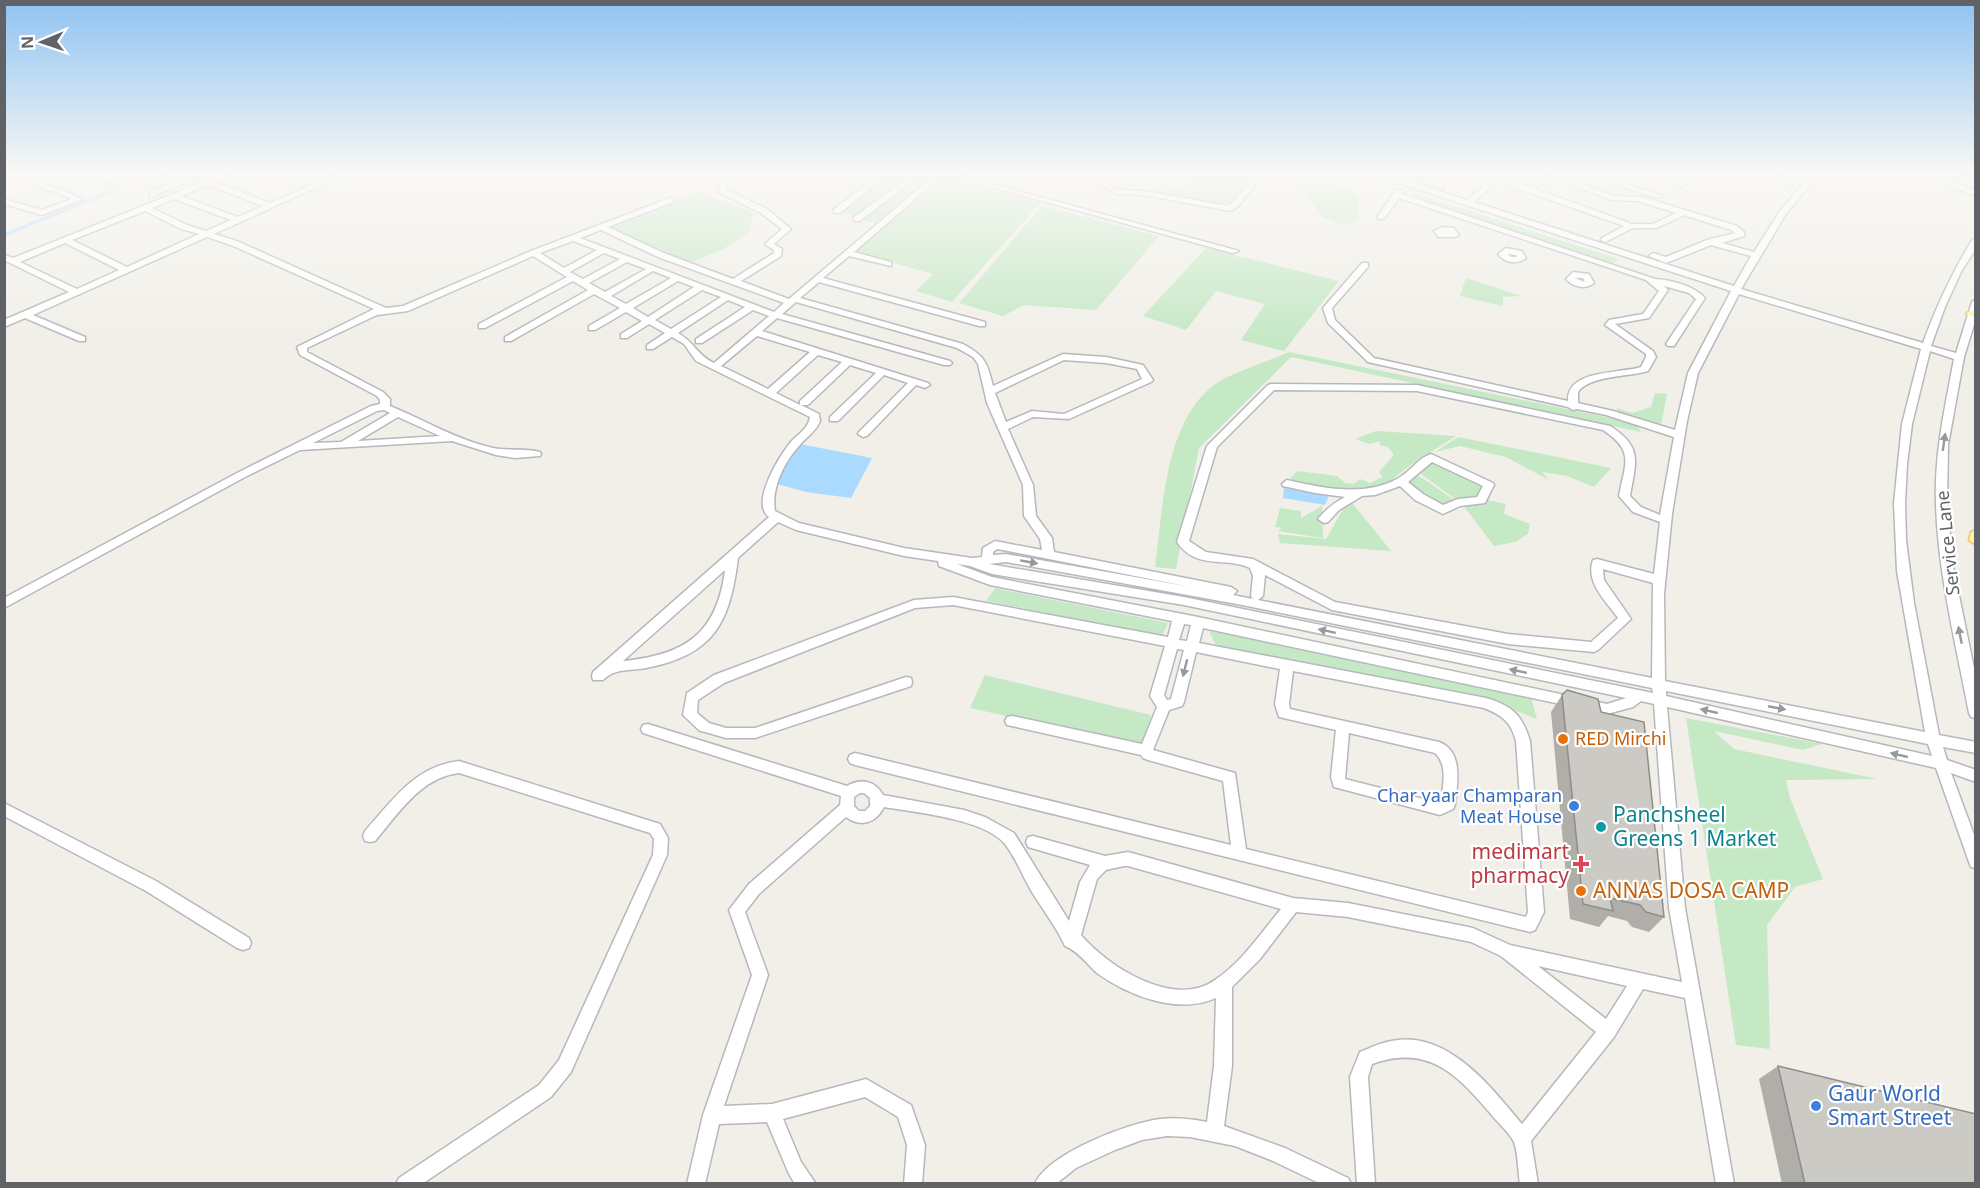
<svg xmlns="http://www.w3.org/2000/svg" width="1980" height="1188" font-family="'Noto Sans',sans-serif">
  <style>
    .green { fill: #c5e8c5 }
    .water { fill: #aadaff }
    .lines { fill: none; stroke-linecap: round; stroke-linejoin: round }
    .stream { stroke: #aadaff; stroke-width: 3 }
    .minor-casing { stroke: #b5b8bc; stroke-width: 3 }
    .major-casing { stroke: #f2c960; stroke-width: 3 }
    .minor { fill: #fff; fill-rule: evenodd }
    .major { fill: #fff2af; fill-rule: evenodd }
    .wall { fill: #afaea9 }
    .building { fill: #cccac5; stroke: #8f8d8a; stroke-width: 1.5 }
    .oneway { fill: #979a9d }
    .food-dot { fill: #e8710a; stroke: #fff; stroke-width: 2 }
    .shop-dot { fill: #3f7fe0; stroke: #fff; stroke-width: 2 }
    .culture-dot { fill: #0f9aa8; stroke: #fff; stroke-width: 2 }
    .health-dot { fill: #e0444e; stroke: #fff; stroke-width: 2 }
    .labels { text-anchor: middle; stroke-width: 4.5; stroke-linejoin: round; paint-order: stroke }
    .street-label { font-size: 18px; fill: #5f6368; stroke: #fff }
    .food-label { font-size: 18px; fill: #c56008; stroke: #fff; text-anchor: start }
    .shop-label { font-size: 18px; fill: #366cbe; stroke: #fff; text-anchor: end }
    .near-culture-label { font-size: 21px; fill: #0d838f; stroke: #fff; text-anchor: start }
    .near-health-label { font-size: 21px; fill: #be3a42; stroke: #fff; text-anchor: end }
    .near-food-label { font-size: 21px; fill: #c56008; stroke: #fff; text-anchor: start }
    .near-shop-label { font-size: 21px; fill: #366cbe; stroke: #fff; text-anchor: start }
  </style>
  <rect width="100%" height="100%" fill="#f1efe8"/>
  <g class="green">
    <polygon points="887,175 912,175 856,217 842,212"/>
    <polygon points="919,175 934,176 875,223 861,219"/>
    <polygon points="1202,175 1259,175 1244,186 1233,204 1139,191 1165,191"/>
    <polygon points="944,177 1040,203 952,302 916,291 933,274 854,252"/>
    <path d="M1306 181C1323 181 1348 183 1359 197L1358 214 1361 216 1355 223 1342 225 1322 217 1300 186Z"/>
    <polygon points="697,191 753,212 750,231 725,248 690,263 608,228"/>
    <polygon points="1414,193 1619,259 1612,264 1410,196"/>
    <polygon points="1042,206 1159,236 1096,310 1024,305 1003,316 959,303"/>
    <polygon points="1206,248 1242,257 1240,261 1243,257 1339,281 1284,351 1241,340 1265,304 1216,291 1186,330 1143,316"/>
    <polygon points="1466,278 1521,296 1503,297 1503,306 1460,296"/>
    <path d="M1289 352 1635 423 1641 432 1291 357 1199 448 1176 569 1155 567C1163 510 1164 423 1214 385 1230 373 1269 361 1289 352Z"/>
    <polygon points="1655,393 1667,394 1661,425 1618,414 1617,408 1632,413 1651,407"/>
    <polygon points="1376,431 1456,436 1409,466 1383,487 1337,490 1287,483 1297,471 1337,476 1345,483 1354,484 1360,479 1370,483 1383,477 1379,472 1394,455 1388,447 1379,445 1381,441 1369,444 1355,439"/>
    <polygon points="1458,437 1611,468 1594,487 1567,476 1542,472 1549,480 1506,457 1460,446 1435,452"/>
    <polygon points="1431,458 1487,486 1477,499 1458,501 1417,471"/>
    <polygon points="1416,474 1456,501 1443,509 1423,498 1405,481"/>
    <polygon points="1349,499 1391,551 1280,543 1278,534 1326,539"/>
    <polygon points="1488,500 1506,504 1504,514 1530,524 1528,534 1515,542 1494,546 1463,505"/>
    <polygon points="1322,506 1323,538 1278,531 1282,528 1275,527 1280,508 1301,511 1301,518"/>
    <polygon points="995,588 1168,623 1162,636 986,601"/>
    <polygon points="1209,631 1531,698 1537,719 1494,702 1217,647"/>
    <polygon points="985,675 1151,715 1144,746 970,708"/>
    <polygon points="1686,718 1822,744 1803,750 1714,731 1734,749 1877,779 1786,780 1790,798 1823,879 1795,887 1767,925 1770,1049 1736,1045"/>
  </g>
  <g class="water">
    <polygon points="800,444 872,458 851,498 806,492 777,484 776,479 795,445"/>
    <polygon points="1284,487 1329,495 1325,505 1283,498"/>
  </g>
  <g class="lines">
    <polyline class="stream" points="4,235 117,189 118,186 84,175"/>
    <defs>
      <g id="minor">
        <polygon points="12,175 22,175 83,199 42,215 4,204 4,199 42,210 72,199"/>
        <polygon points="154,175 164,175 179,181 193,175 203,175 153,196 150,196 150,192 172,183"/>
        <path d="M220 175H230L215 182 270 203 335 175H344L214 234 237 241 386 308 403 306 531 251 670 198 674 200 673 202 608 227 664 253 733 279 774 253V250L765 244 782 229 761 213 720 193 718 184 730 175H738L726 185 727 190 767 209 791 229 774 244 782 249 781 256 741 281 789 299 935 175H943L854 252 891 262V266L849 256 823 278 985 322V326H979L819 282 800 298 963 344C985 356 987 362 993 386L1063 354 1106 357 1143 365 1153 380 1151 382 1069 419 1033 417 1008 429 1033 485 1036 516 1052 538 1054 552 1231 587 1237 591 1233 595 1253 599 1251 596 1253 576 1250 568C1225 556 1197 571 1177 542L1207 446 1268 385 1271 384 1417 385 1610 426C1643 447 1636 461 1630 496L1641 507 1660 515 1674 437 1606 415 1577 409 1573 410 1568 407 1368 362 1328 323 1323 308 1362 263H1368V267L1332 308 1335 320 1374 358 1568 401C1567 369 1619 374 1641 367L1646 357V354L1605 325 1609 320 1643 314 1659 291 1646 280 1399 198 1384 219H1378L1377 217 1396 190H1402V194L1655 279C1672 280 1694 286 1705 298L1674 346H1668L1666 344 1696 299 1689 293 1664 286 1668 290 1649 318 1615 324 1653 351 1656 357 1648 371C1629 377 1590 375 1578 392V403L1613 411 1675 430 1688 373 1731 291 1380 177 1379 175H1389L1467 200 1483 187 1475 175H1483L1491 187 1474 202 1734 286 1751 256 1711 245 1666 263 1649 256 1653 253 1666 257 1707 240 1735 233 1731 230 1684 215 1657 228H1633L1605 242 1601 240 1602 238 1624 226 1505 184 1499 175H1507L1511 180 1632 224H1653L1676 213 1638 201 1611 200 1547 175H1557L1615 196 1642 197 1737 226 1744 232V236L1722 243 1754 252 1780 211 1810 175H1818L1786 214 1741 289 1923 343C1936 307 1952 273 1972 240L1976 238V248L1961 272 1945 307 1931 346 1956 353 1972 302 1976 299V318L1964 357 1948 445 1947 504 1953 566 1976 678V718L1971 717 1969 713C1956 644 1938 574 1936 504 1934 455 1945 407 1954 359L1930 351 1912 424 1907 464 1905 503 1906 540 1914 603 1939 735 1976 742V753L1943 747 1947 760 1976 770V782L1951 773 1976 840V868L1971 867 1969 862 1936 768 1667 707 1685 908 1734 1184H1716L1685 998 1643 989 1614 1037 1531 1141 1538 1184H1520C1518 1172 1518 1152 1514 1142 1509 1132 1497 1122 1490 1113 1456 1073 1427 1044 1372 1064L1368 1077 1375 1184H1357L1350 1077 1360 1052C1370 1048 1380 1043 1391 1041 1447 1029 1491 1087 1522 1124L1596 1032 1501 956 1471 942 1348 917 1296 912 1260 959 1232 987V1066L1224 1126 1285 1148 1348 1178 1351 1184H1321L1273 1161 1235 1146 1190 1137 1167 1136 1142 1140 1115 1150 1076 1168 1056 1184H1035C1048 1153 1129 1123 1160 1119 1176 1117 1191 1119 1207 1122L1214 1066 1216 998C1178 1015 1129 996 1097 973 1087 964 1078 951 1065 946 1057 928 1043 910 1032 892 1023 877 1016 858 1005 844 985 819 914 812 884 807 876 823 861 828 846 817L759 894 745 912 768 975 724 1106 772 1104 866 1079 911 1105 925 1145 922 1184H904L907 1145 898 1117 865 1097 783 1119 801 1162 816 1184H795L789 1174 767 1122 719 1124 705 1184H687L703 1115 752 975 729 910 749 884 840 805 841 796 643 733 641 729 643 725 648 724 847 786C860 778 875 780 883 795L964 810 985 817 1014 833 1069 921 1080 882 1090 865 1028 847 1026 842 1028 837 1033 836 1105 856 1128 852 1293 898 1348 903 1473 928 1510 945 1682 982 1669 908 1654 704 1641 701 1633 707 1607 714 1203 628 1199 643 1486 698C1512 706 1522 714 1530 741L1544 912 1535 930 1530 932 855 765 850 763 848 759 850 755 855 753 1231 845 1223 781 1148 760 1143 758 1141 755 1012 726 1007 725 1005 721 1007 717 1012 716 1142 744 1157 707 1150 696 1165 646 953 605 915 608 724 683 698 700 697 713 709 723 726 728H755L906 677 911 678 912 682 911 686 755 738H726L705 732 700 731 683 715 687 693 714 675 914 600 953 597 1168 637 1172 621 990 585 939 566 938 561 904 556 796 530 778 522 738 558C730 623 714 655 646 668 630 671 615 668 603 680H593L592 676 593 672 769 517C750 503 779 457 790 443 797 434 808 430 810 417L696 361 684 344 672 337 653 349H647V345L665 333 649 324 627 338H621V334L642 321 626 312 595 330H589V326L620 308 594 294 511 341H505V337L588 290 573 281 485 328H479V324L567 277 533 256 408 311 377 315 307 348V352L383 392 390 399V406C424 420 457 440 493 448 509 451 525 448 540 452L541 454 540 456 515 458 496 455 452 441 300 450 245 477 4 608V598L237 473 371 406 380 404V400L377 396 300 355 297 347 374 309 231 245 207 237 33 315 85 337V341H79L25 318 4 327V320L69 292 4 260V255L13 258ZM208 185 263 206 238 217 181 196ZM174 199 231 220 206 231 187 225 152 208ZM145 211 181 229 199 234 127 267 72 240ZM601 230 658 257 784 303 774 312 580 238ZM573 241 597 250 564 268 540 253ZM65 243 119 270 77 289 20 262ZM604 253 620 259 583 279 570 272ZM627 262 646 269 605 292 589 283ZM653 271 671 278 626 304 611 296ZM678 281 694 287 648 317 633 308ZM702 290 721 297 671 329 655 320ZM1739 294 1921 349 1902 424 1894 503 1897 571 1925 732 1665 681 1664 594 1672 514 1687 421 1698 373ZM728 300 745 307 696 339V343H702L753 310 769 316 714 363C697 355 694 342 678 333ZM796 302 957 348 973 357 978 364 987 403 1023 485 1024 516 1040 539 1042 550 995 541 983 548 982 557 972 558 904 548 799 523 775 511C771 489 784 462 799 446 806 437 816 432 820 421L819 414 801 405H808L850 365 876 373 830 417V421H838L884 375 908 383 859 432 858 434 863 437 867 436 916 385 925 388 930 385 928 383 762 331 777 318 944 365H950L952 363 950 361 782 314ZM757 336 810 352 768 389 721 366ZM818 355 842 362 800 401V405L776 393ZM1064 360 1106 363 1137 369 1142 379 1064 414 1032 411 1006 422 995 393ZM1274 390 1417 391 1603 430C1635 451 1625 463 1619 496L1633 512 1660 522 1654 574 1597 559 1593 560C1585 582 1606 601 1618 618L1591 642 1508 634 1335 602 1253 559 1206 552 1189 541 1217 447ZM384 410 390 413 341 442 313 443 377 411ZM398 417 440 436 358 441ZM997 549 1003 550 1191 587 1006 554 993 555V552ZM1006 562 1237 604 1652 688 1653 693 1184 597 989 564ZM957 564 970 566 992 574 1184 605 1626 698 1607 704 1198 617 992 577ZM1603 569 1653 583 1652 678 1258 600 1263 596 1265 575 1332 610 1508 644 1594 652 1598 650 1631 619 1604 580ZM725 570C717 634 685 655 623 661ZM1184 624 1191 625 1187 641 1179 640ZM1177 649 1184 650 1171 699 1167 700 1164 695ZM1196 652 1280 669 1275 704 1279 717 1336 730 1331 777 1334 787 1440 815 1453 809 1455 805C1457 785 1464 751 1439 742L1290 709 1289 704 1293 671 1484 708C1502 715 1511 722 1516 741L1528 912 1526 917 1246 849 1235 773 1153 750 1169 710 1182 706 1184 702ZM1666 691 1928 744 1932 756 1666 696ZM1349 733 1435 753C1448 765 1443 785 1441 802L1439 803 1345 779ZM860 793H864L870 798V806L865 811H859L854 806V797ZM1124 866H1128L1281 909C1260 934 1242 962 1215 980 1174 1009 1108 967 1081 935L1097 879 1106 870ZM1538 966 1627 986 1606 1019Z"/>
        <polygon points="290,175 301,175 287,180 283,178"/>
        <polygon points="878,175 886,175 840,213 834,213 834,209"/>
        <polygon points="912,175 920,175 860,221 854,221 854,217"/>
        <polygon points="948,175 959,175 1239,251 1232,253"/>
        <polygon points="1258,175 1266,175 1255,185 1238,206 1231,211 1143,195 1116,194 1101,185 1105,183 1118,190 1143,191 1229,206"/>
        <polygon points="1426,175 1434,175 1430,180 1443,184 1443,188 1423,183 1422,181"/>
        <polygon points="1586,175 1597,175 1664,196 1657,198"/>
        <polygon points="1679,175 1687,175 1687,183 1680,188 1676,186 1679,182"/>
        <polygon points="1764,175 1775,175 1794,182 1790,184"/>
        <polygon points="1925,175 1935,175 1976,191 1976,196"/>
        <polygon points="1949,175 1960,175 1976,179 1976,184"/>
        <polygon points="1442,227 1454,228 1459,235 1455,237 1438,237 1434,231"/>
        <path d="M1506 248 1522 251 1526 258C1517 265 1505 263 1498 254ZM1507 254 1516 255 1517 257H1512Z"/>
        <path d="M1573 272 1589 274 1594 283C1585 290 1573 287 1566 279ZM1575 278H1583L1585 282Z"/>
        <path d="M1431 454 1493 483 1494 485 1485 503 1460 506 1443 514 1415 500 1400 486 1375 495 1362 496 1339 510 1328 522 1324 523 1318 519C1326 509 1334 503 1345 497L1315 493 1283 486 1282 484 1287 480C1323 488 1363 497 1397 479 1410 472 1418 458 1431 454ZM1432 462 1483 486 1477 497 1458 499 1443 505 1423 494 1408 482Z"/>
        <path d="M459 761 660 824 668 838 667 855 571 1072 551 1097 422 1184H396L399 1178 539 1085 559 1060 653 855 654 839 650 833 459 773C421 777 398 814 375 841L370 842 365 841 363 836 365 831C392 801 415 766 459 761Z"/>
        <polygon points="4,803 156,881 249,938 251,943 249,948 243,950 237,948 146,891 4,816"/>
      </g>
      <g id="major">
        <polygon points="1976,311 1976,318 1966,314 1968,312"/>
        <polygon points="1976,530 1976,545 1969,540 1971,532"/>
      </g>
    </defs>
    <use href="#minor" class="minor-casing"/>
    <use href="#major" class="major-casing"/>
    <use href="#minor" class="minor"/>
    <use href="#major" class="major"/>
  </g>
  <g class="wall">
    <polygon points="1562,695 1601,712 1664,917 1649,932 1632,927 1627,921 1608,916 1599,927 1570,919 1551,712"/>
    <polygon points="1778,1066 1976,1184 1782,1184 1759,1079"/>
  </g>
  <g class="building">
    <polygon points="1567,690 1598,699 1601,712 1644,722 1664,917 1646,912 1640,905 1610,898 1613,911 1583,904 1562,695"/>
    <polygon points="1778,1066 1976,1114 1976,1184 1805,1184"/>
  </g>
  <defs><path id="oneway-solid" d="M-6-.8H1V-3.2L6.5 0L1 3.2V.8H-6Z" transform="scale(1.5)"/></defs>
  <g class="oneway">
    <use href="#oneway-solid" transform="translate(1944 442) rotate(-82)"/>
    <use href="#oneway-solid" transform="translate(1029 562) rotate(10)"/>
    <use href="#oneway-solid" transform="translate(1327 631) rotate(-168)"/>
    <use href="#oneway-solid" transform="translate(1960 635) rotate(-101)"/>
    <use href="#oneway-solid" transform="translate(1185 668) rotate(104)"/>
    <use href="#oneway-solid" transform="translate(1518 671) rotate(-168)"/>
    <use href="#oneway-solid" transform="translate(1777 708) rotate(11)"/>
    <use href="#oneway-solid" transform="translate(1709 711) rotate(-167)"/>
    <use href="#oneway-solid" transform="translate(1899 755) rotate(-167)"/>
  </g>
  <linearGradient id="sky" x2="0" y2="1"><stop stop-color="#8fc3f1"/><stop offset="0.51" stop-color="#f9f8f5"/><stop offset="1" stop-color="#f9f8f5" stop-opacity="0"/></linearGradient>
  <rect width="1980" height="341" fill="url(#sky)"/>
  <g class="food-dot">
    <circle cx="1563" cy="739" r="6"/>
    <circle cx="1581" cy="891" r="6"/>
  </g>
  <g class="shop-dot">
    <circle cx="1574" cy="806" r="6"/>
    <circle cx="1816" cy="1106" r="6"/>
  </g>
  <circle class="culture-dot" cx="1601" cy="827" r="6"/>
  <path class="health-dot" d="M1578 855h6v6h6v6h-6v6h-6v-6h-6v-6h6z"/>
  <g class="labels">
    <g class="street-label">
      <text transform="translate(1948 543) rotate(-96)" y="6">Service Lane</text>
    </g>
    <g class="food-label">
      <text x="1575" y="745">RED Mirchi</text>
    </g>
    <g class="shop-label">
      <text x="1562" y="802">Char yaar Champaran<tspan x="1562" dy="21">Meat House</tspan></text>
    </g>
    <g class="near-culture-label">
      <text x="1613" y="822">Panchsheel<tspan x="1613" dy="24">Greens 1 Market</tspan></text>
    </g>
    <g class="near-health-label">
      <text x="1569" y="859">medimart<tspan x="1569" dy="24">pharmacy</tspan></text>
    </g>
    <g class="near-food-label">
      <text x="1593" y="898">ANNAS DOSA CAMP</text>
    </g>
    <g class="near-shop-label">
      <text x="1828" y="1101">Gaur World<tspan x="1828" dy="24">Smart Street</tspan></text>
    </g>
  </g>
  <rect width="1980" height="1188" fill="none" stroke="#5f6368" stroke-width="12"/>
  <g transform="translate(42 42) rotate(268)" stroke="#ffffff" stroke-width="4.5" paint-order="stroke">
  <path d="M0-4.5L10 22L0 15L-10 22Z" fill="#5f6368"/>
  <text y="-9" font-size="16" font-weight="bold" text-anchor="middle" fill="#5f6368">N</text>
  </g>
</svg>
